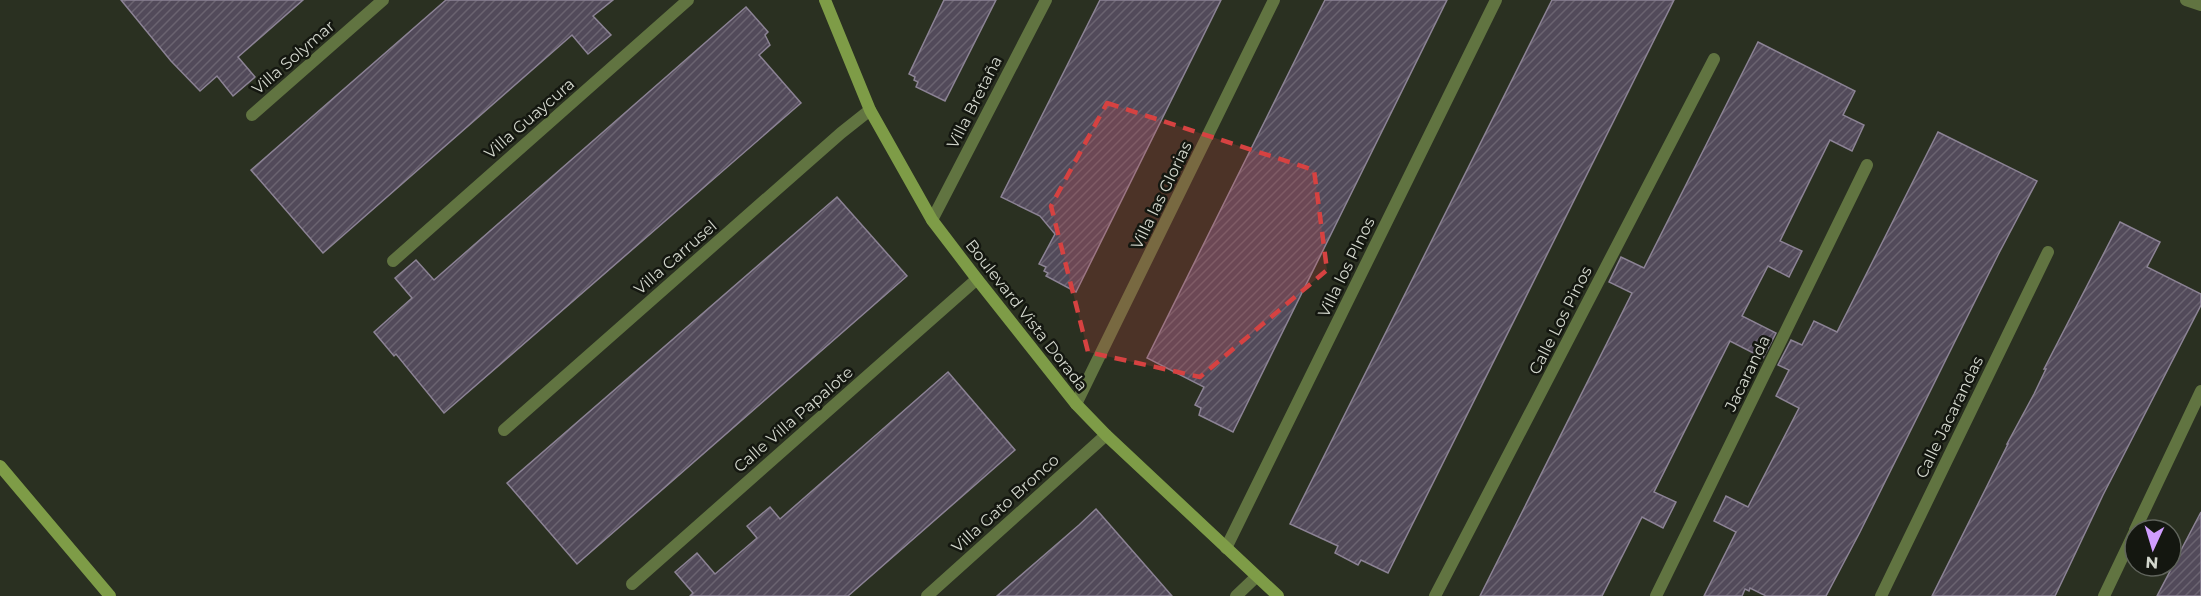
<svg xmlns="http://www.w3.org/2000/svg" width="2201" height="596" font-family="Montserrat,sans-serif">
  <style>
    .building { fill: url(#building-hatch); stroke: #8c8395; stroke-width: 1.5 }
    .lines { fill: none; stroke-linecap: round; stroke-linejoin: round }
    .street { stroke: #617441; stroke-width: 12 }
    .secondary { stroke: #7e9c47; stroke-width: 12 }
    .marked { fill: #d64241; fill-opacity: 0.2; stroke: #d64241; stroke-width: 4.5; stroke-dasharray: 12 8; stroke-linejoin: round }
    .labels { text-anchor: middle; stroke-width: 5; stroke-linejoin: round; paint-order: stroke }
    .street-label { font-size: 16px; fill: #d3d7cd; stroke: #141710 }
  </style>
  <defs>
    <pattern id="building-hatch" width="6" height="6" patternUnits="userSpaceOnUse" patternTransform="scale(1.5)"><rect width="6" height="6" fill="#524a5a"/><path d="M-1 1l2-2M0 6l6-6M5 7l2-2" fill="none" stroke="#6a6370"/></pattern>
  </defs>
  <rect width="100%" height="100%" fill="#2a3021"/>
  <g class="building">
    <polygon points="121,0 303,0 238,57 255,77 233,96 217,76 200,91 171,61"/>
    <polygon points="446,0 613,0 593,16 611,35 588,54 572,35 323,253 251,170"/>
    <polygon points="944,0 996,0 945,101 916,87 918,82 914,80 915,77 909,74"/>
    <polygon points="1100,0 1221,0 1076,292 1046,276 1048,273 1044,271 1046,267 1039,264 1055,234 1040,216 1001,197"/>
    <polygon points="1325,0 1447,0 1233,432 1199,415 1201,408 1195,405 1204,387 1147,358"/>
    <polygon points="1552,0 1674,0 1388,573 1361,560 1358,565 1335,553 1338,546 1290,524"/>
    <polygon points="746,7 768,32 765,35 770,45 759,55 801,103 444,413 396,354 394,356 374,332 412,298 395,278 416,260 434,280"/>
    <polygon points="1758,42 1855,91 1843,115 1864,125 1852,151 1830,140 1780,241 1802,251 1789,277 1768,266 1742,316 1776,333 1763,358 1730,341 1654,492 1676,502 1663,528 1642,517 1602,596 1480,596 1632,293 1609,282 1621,257 1644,268"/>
    <polygon points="1938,132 2037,181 1998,255 1860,532 1826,596 1766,596 1750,588 1749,591 1745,589 1742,596 1704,596 1736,532 1714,521 1726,496 1748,507 1799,408 1776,396 1789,370 1778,365 1791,340 1802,345 1814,321 1837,332"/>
    <polygon points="837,197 907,276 577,564 507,483"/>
    <polygon points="2120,222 2160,242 2147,267 2201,294 2201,305 2103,495 2067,571 2055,596 1932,596 2008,444 2007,444 2034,394 2046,369 2044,369"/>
    <polygon points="948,372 1015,450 848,596 690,596 693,593 675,572 697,553 715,574 757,538 747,526 770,507 780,519"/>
    <polygon points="1096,509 1172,596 997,596 1079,525"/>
    <polygon points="2201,512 2201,596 2157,596"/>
  </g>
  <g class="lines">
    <g class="street">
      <polyline points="2186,0 2201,5"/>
      <polyline points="252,115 383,0"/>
      <polyline points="932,220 1046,0"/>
      <polyline points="393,261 688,0"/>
      <polyline points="1076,404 1274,0"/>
      <polyline points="504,430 841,133 870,110"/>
      <polyline points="2135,530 2201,391"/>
      <polyline points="1226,548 1496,0"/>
      <polyline points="632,584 977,279"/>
      <polyline points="927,596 1106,435"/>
      <polyline points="1236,596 1256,577"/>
      <polyline points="1435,596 1714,59"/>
      <polyline points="1656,596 1867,165"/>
      <polyline points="1881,596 2048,252"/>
      <polyline points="2104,596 2135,531"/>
    </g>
    <g class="secondary">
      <polyline points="825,0 870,110 932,220 977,279 1076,404 1106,435 1278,596"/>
      <polyline points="0,466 110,596"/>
    </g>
  </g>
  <path class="marked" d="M1107 103 1314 170 1327 270 1200 377 1088 352 1051 206Z"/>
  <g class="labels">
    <g class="street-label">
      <text transform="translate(293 57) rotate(-41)" y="6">Villa Solymar</text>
      <text transform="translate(974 102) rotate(-63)" y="6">Villa Bretaña</text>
      <text transform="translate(529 118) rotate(-41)" y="6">Villa Guaycura</text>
      <text transform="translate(1161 195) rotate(-64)" y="6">Villa las Glorias</text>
      <text transform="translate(675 257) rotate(-41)" y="6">Villa Carrusel</text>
      <text transform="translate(1346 267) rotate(-64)" y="6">Villa los PInos</text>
      <text transform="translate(1027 315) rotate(52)" y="6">Boulevard Vista Dorada</text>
      <text transform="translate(1560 320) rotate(-63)" y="6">Calle Los Pinos</text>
      <text transform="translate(1747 373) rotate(-64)" y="6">Jacaranda</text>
      <text transform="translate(1949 417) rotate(-64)" y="6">Calle Jacarandas</text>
      <text transform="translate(793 419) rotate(-41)" y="6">Calle Villa Papalote</text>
      <text transform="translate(1005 503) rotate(-42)" y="6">Villa Gato Bronco</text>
    </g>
  </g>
  <g transform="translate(2153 548) rotate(184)"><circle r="28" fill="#141710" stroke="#60645c" stroke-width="1.5"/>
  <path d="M0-4.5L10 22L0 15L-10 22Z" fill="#d09dff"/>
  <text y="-9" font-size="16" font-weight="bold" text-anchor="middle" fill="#d3d7cd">N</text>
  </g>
</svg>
